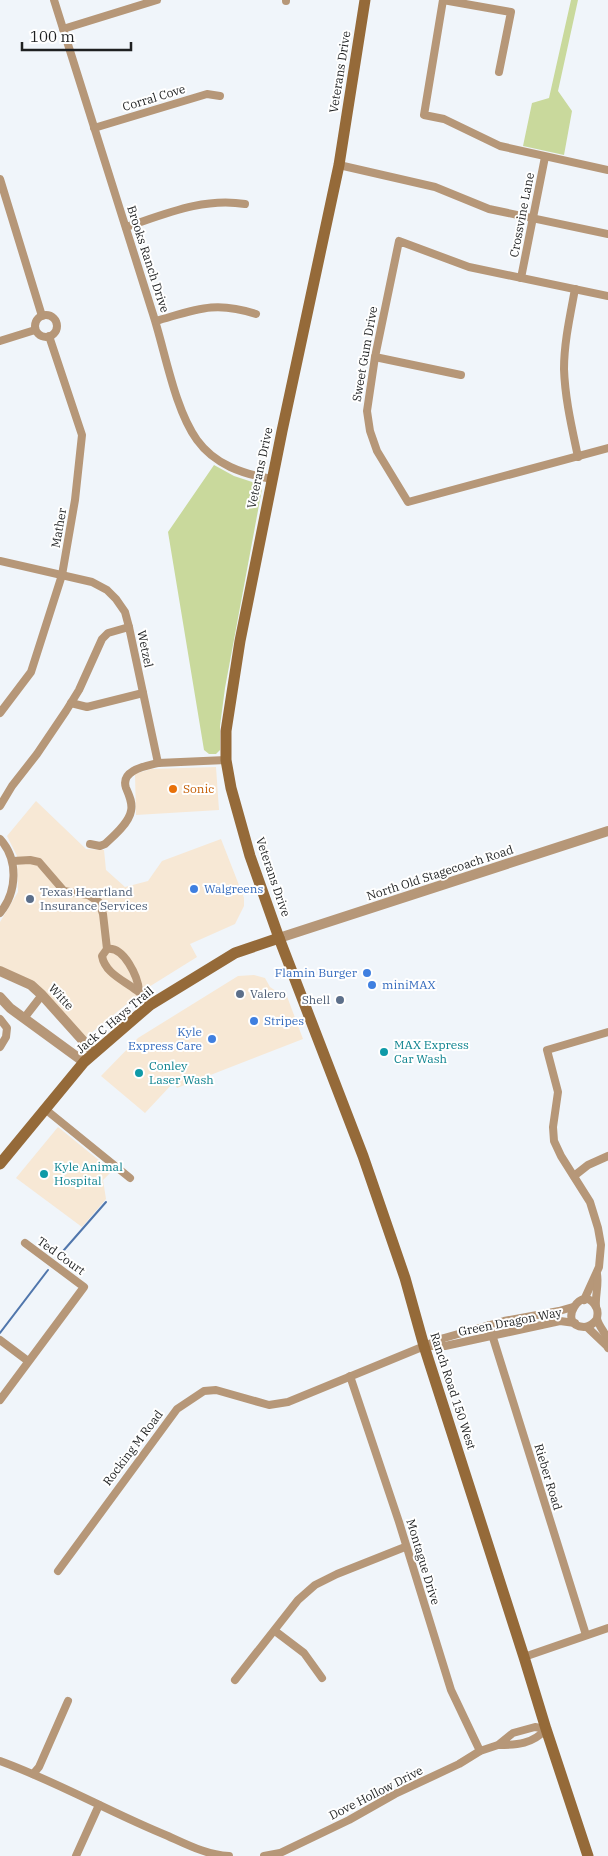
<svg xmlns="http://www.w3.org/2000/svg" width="608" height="1856" font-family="'IBM Plex Serif',serif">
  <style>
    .commercial { fill: #f7e8d5 }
    .green { fill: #c9d99c }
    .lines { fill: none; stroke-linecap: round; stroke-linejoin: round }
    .stream { stroke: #5076ac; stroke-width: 2 }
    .minor { stroke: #b69778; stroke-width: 8 }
    .tertiary { stroke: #b69778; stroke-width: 10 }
    .secondary { stroke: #956a39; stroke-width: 11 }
    .food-dot { fill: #e8710a; stroke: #fff; stroke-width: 2 }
    .shop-dot { fill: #3f7fe0; stroke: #fff; stroke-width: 2 }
    .service-dot { fill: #5c6f8a; stroke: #fff; stroke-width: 2 }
    .culture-dot { fill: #0f9aa8; stroke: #fff; stroke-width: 2 }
    .labels { text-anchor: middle; stroke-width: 4; stroke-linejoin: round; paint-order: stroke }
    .street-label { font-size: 12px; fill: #1e2021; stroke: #fff }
    .food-label { font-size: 12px; fill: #c56008; stroke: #fff; text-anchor: start }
    .shop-label { font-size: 12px; fill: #366cbe; stroke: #fff; text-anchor: start }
    .service-label { font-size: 12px; fill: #4e5e75; stroke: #fff; text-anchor: start }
    .culture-label { font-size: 12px; fill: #0d838f; stroke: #fff; text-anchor: start }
  </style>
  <rect width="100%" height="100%" fill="#f0f5fa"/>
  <g class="commercial">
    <polygon points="216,767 219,810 136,815 135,774 151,769"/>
    <polygon points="36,801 86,849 104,850 106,870 125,887 148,881 162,861 221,839 244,898 244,906 235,924 190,944 197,957 144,990 85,1038 46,993 0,968 0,922 18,892 17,856 7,836"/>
    <polygon points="254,975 265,978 270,987 276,991 280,992 285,991 303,1039 177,1088 174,1082 145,1113 101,1076 138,1038 238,976"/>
    <polygon points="58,1127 112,1171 103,1180 106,1199 82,1227 16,1178"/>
  </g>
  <g class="green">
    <polygon points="571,0 578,0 558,91 572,111 564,155 523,146 532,103 549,98"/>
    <polygon points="214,465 234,476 261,485 262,489 225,688 220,726 220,750 216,754 209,754 204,750 168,532"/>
  </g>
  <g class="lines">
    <g class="stream">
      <polyline points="57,1258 106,1202"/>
      <polyline points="0,1333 48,1270"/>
    </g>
    <g class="minor">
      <path d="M54 0C87 104 120 208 152 311 165 350 174 408 197 440 215 465 243 474 272 479"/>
      <polyline points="443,0 424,115 444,119 500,146 608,170"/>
      <polyline points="443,0 511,12 499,72"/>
      <polyline points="286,1 286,0"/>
      <polyline points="63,29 157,0"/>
      <polyline points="94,128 207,94 220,96"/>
      <polyline points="339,165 435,187 489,209 608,234"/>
      <polyline points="0,179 42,316"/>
      <path d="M126 227C165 214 204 197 245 204"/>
      <polyline points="521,278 545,157"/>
      <path d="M575 289C570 316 564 343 564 369 565 399 572 428 578 457"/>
      <polyline points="608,296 469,267 399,241 375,357 367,411 370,431 377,451 408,502 608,448"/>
      <circle cx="46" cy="326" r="11"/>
      <path d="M156 321C195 310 214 300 256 314"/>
      <polyline points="0,341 35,330"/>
      <polyline points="375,357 461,375"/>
      <polyline points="0,561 92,582 107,590 116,599 125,612 129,627 158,763 226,760"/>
      <polyline points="71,703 87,707 143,693"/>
      <polyline points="0,713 31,672 62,575 75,500 82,435 49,336"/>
      <polyline points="0,806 12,786 37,754 66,711 79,690 102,639 108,633 129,627"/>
      <path d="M0 839C19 860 17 892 0 913"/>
      <path d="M90 844 100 846 105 844C114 836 129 823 131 811 133 803 129 795 126 788 120 770 146 766 158 763"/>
      <path d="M13 861 30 860 39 862 64 891 88 895 99 902 103 914 107 949 102 956C105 973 123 980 136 990 142 994 146 1000 150 1005"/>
      <path d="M107 949C124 946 138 977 139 991"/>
      <polyline points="25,1017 42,995"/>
      <polyline points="0,1019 7,1028 6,1037 0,1047"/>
      <polyline points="45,1109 130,1178"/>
      <polyline points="574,1176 588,1165 608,1156"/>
      <polyline points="584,1300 599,1267 601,1245 598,1228 590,1202 561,1156 554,1141 553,1127 558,1092 547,1050 608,1032"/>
      <path d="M596 1306C595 1295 599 1285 597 1274"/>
      <path d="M597 1319C594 1323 590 1327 584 1327 555 1326 583 1281 596 1307 599 1312 597 1315 597 1319 599 1327 606 1333 608 1341 608 1343 607 1346 608 1348"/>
      <polyline points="489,1325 586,1635"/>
      <polyline points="587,1327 607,1346"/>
      <polyline points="0,1340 28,1361"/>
      <polyline points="429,1346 445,1346 560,1321 575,1323"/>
      <polyline points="350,1376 399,1522 451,1690 480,1751"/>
      <polyline points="0,1400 84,1287 25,1243"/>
      <polyline points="58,1571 177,1409 204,1391 216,1390 269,1405 288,1402 444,1338 504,1321 559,1311 573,1307"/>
      <polyline points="275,1631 304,1653 322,1678"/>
      <polyline points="524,1657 608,1628"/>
      <polyline points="235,1680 298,1600 315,1585 337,1574 405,1547"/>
      <path d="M0 1761C58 1782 111 1813 168 1836 188 1845 207 1855 229 1856"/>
      <polyline points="33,1774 39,1767 68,1701"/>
      <polyline points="76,1856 99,1805"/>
      <path d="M264 1856 280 1853 349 1820 395 1794 459 1764 480 1751 498 1745 513 1733 535 1727 546 1729C533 1744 517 1745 498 1745"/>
    </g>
    <g class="tertiary">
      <polyline points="279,938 608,831"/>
      <polyline points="0,971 31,985 42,995 94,1053"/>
      <polyline points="0,997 10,1008 84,1062"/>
    </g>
    <g class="secondary">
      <polyline points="365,0 339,165 282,431 240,641 226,731 226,760 231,788 250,856 279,938 363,1156 405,1278 424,1346 524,1657 546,1729 588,1856"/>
      <polyline points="0,1164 84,1062 150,1005 235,953 279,938"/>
    </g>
  </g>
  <circle class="food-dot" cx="173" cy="789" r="5"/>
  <g class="shop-dot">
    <circle cx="194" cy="889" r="5"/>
    <circle cx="367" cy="973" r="5"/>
    <circle cx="372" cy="985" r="5"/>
    <circle cx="254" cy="1021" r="5"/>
    <circle cx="212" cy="1039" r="5"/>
  </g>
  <g class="service-dot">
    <circle cx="30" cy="899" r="5"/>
    <circle cx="240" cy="994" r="5"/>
    <circle cx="340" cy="1000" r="5"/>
  </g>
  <g class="culture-dot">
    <circle cx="384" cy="1052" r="5"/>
    <circle cx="139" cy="1073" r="5"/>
    <circle cx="44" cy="1174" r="5"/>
  </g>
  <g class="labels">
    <g class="street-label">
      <text transform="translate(340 72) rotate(-81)" y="4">Veterans Drive</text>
      <text transform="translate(154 98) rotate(-17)" y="4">Corral Cove</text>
      <text transform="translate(522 215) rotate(-79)" y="4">Crossvine Lane</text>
      <text transform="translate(148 259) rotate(72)" y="4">Brooks Ranch Drive</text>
      <text transform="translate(365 354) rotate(-80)" y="4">Sweet Gum Drive</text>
      <text transform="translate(260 468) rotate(-78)" y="4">Veterans Drive</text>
      <text transform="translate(59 528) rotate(-80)" y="4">Mather</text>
      <text transform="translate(145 649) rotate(78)" y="4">Wetzel</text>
      <text transform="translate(440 873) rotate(-18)" y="4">North Old Stagecoach Road</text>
      <text transform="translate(273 877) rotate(71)" y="4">Veterans Drive</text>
      <text transform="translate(61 997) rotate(47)" y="4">Witte</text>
      <text transform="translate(115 1020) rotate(-40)" y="4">Jack C Hays Trail</text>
      <text transform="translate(61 1256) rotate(36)" y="4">Ted Court</text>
      <text transform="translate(510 1322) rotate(-11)" y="4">Green Dragon Way</text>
      <text transform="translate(453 1391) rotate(72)" y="4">Ranch Road 150 West</text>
      <text transform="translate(133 1448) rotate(-53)" y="4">Rocking M Road</text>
      <text transform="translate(548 1477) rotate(73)" y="4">Rieber Road</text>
      <text transform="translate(423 1562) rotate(73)" y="4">Montague Drive</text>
      <text transform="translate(376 1793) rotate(-27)" y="4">Dove Hollow Drive</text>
    </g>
    <g class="food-label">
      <text x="183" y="793">Sonic</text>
    </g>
    <g class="shop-label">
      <text x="204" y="893">Walgreens</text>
      <text x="357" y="977" text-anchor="end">Flamin Burger</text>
      <text x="382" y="989">miniMAX</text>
      <text x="264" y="1025">Stripes</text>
      <text x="202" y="1036" text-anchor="end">Kyle<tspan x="202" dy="14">Express Care</tspan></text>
    </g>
    <g class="service-label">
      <text x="40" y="896">Texas Heartland<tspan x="40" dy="14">Insurance Services</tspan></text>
      <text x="250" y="998">Valero</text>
      <text x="330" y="1004" text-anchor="end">Shell</text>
    </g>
    <g class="culture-label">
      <text x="394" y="1049">MAX Express<tspan x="394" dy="14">Car Wash</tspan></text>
      <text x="149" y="1070">Conley<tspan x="149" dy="14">Laser Wash</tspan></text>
      <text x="54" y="1171">Kyle Animal<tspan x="54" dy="14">Hospital</tspan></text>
    </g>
  </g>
  <path d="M22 42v8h109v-8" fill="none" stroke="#1e2021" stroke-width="2.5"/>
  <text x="30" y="42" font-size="15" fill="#1e2021" stroke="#ffffff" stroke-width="4" paint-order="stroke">100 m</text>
</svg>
